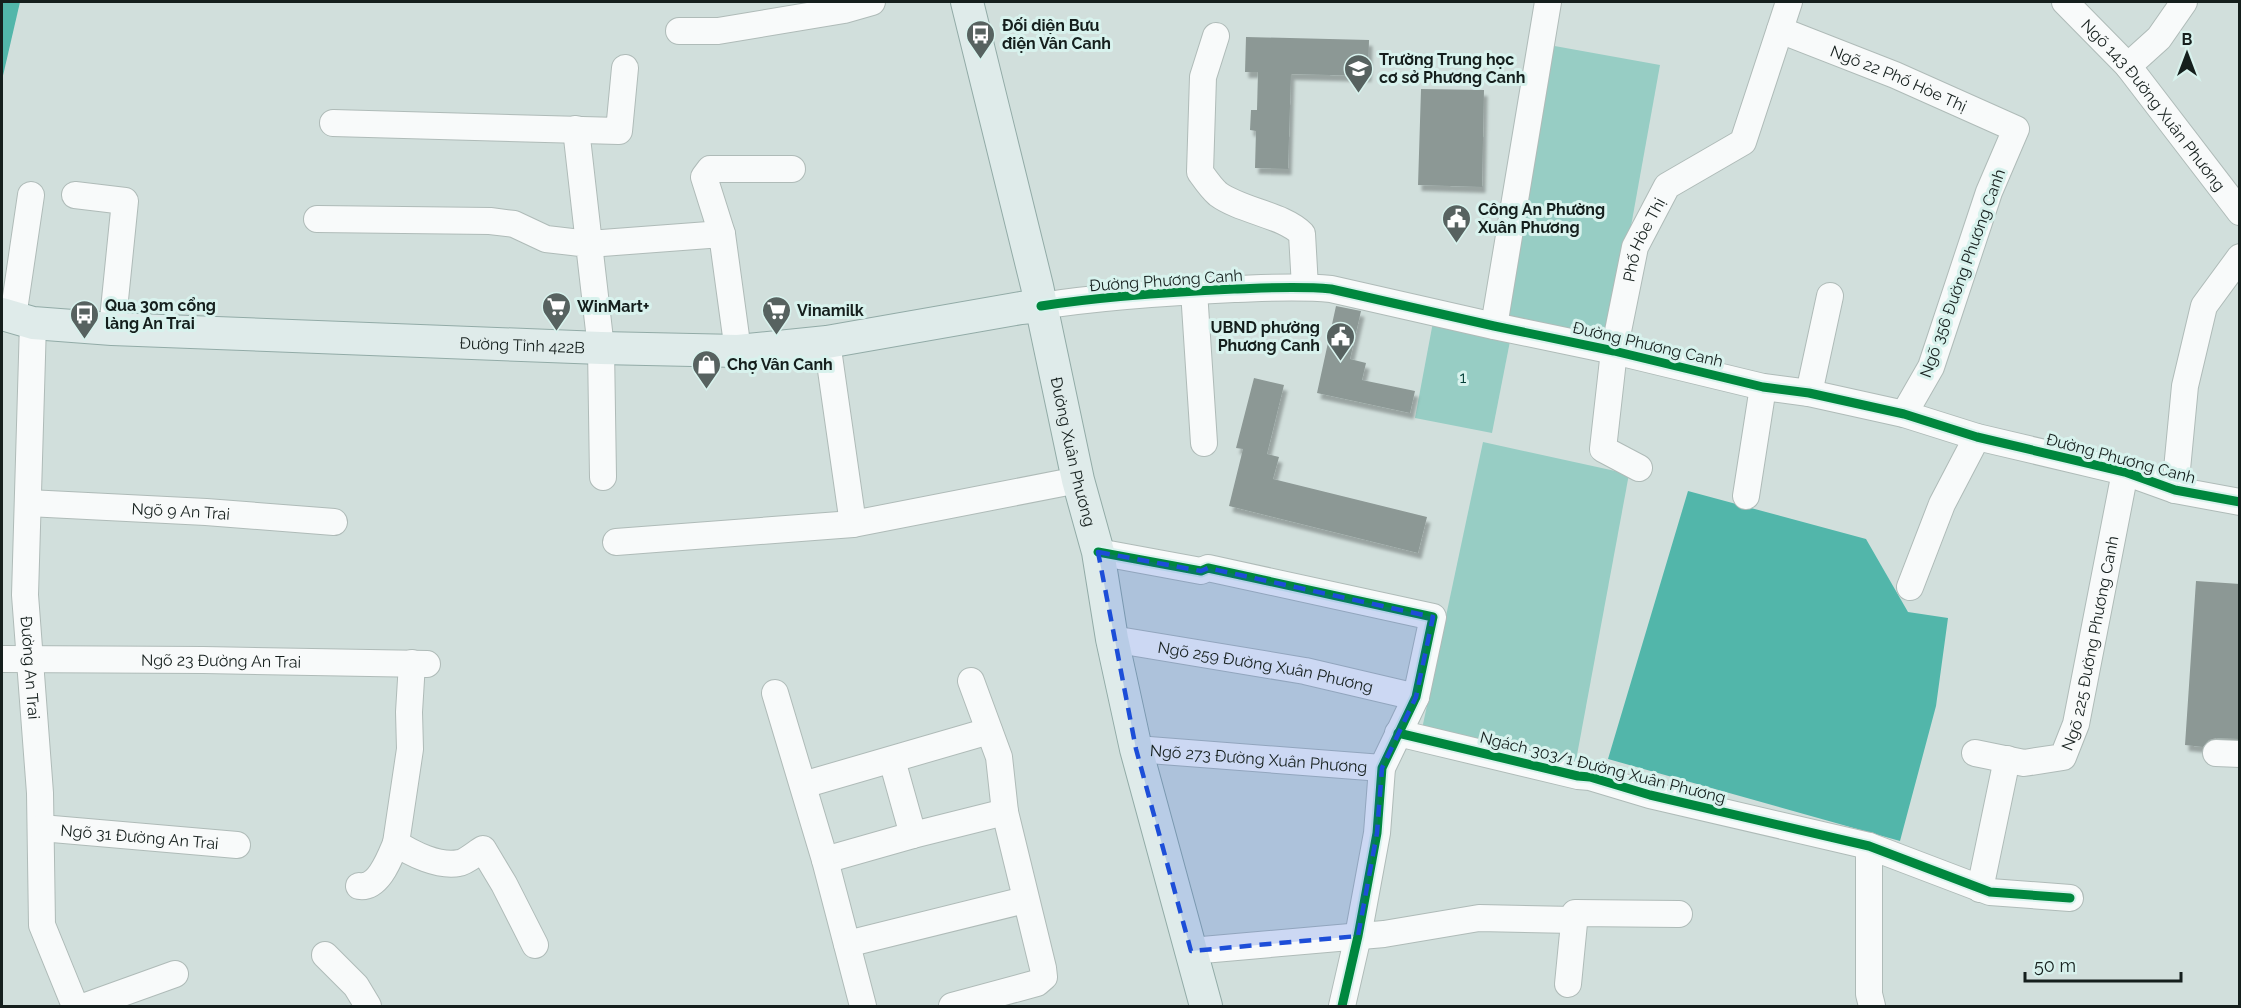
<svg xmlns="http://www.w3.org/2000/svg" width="2241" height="1008" font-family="Raleway,sans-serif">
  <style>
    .green { fill: #97cdc4 }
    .water { fill: #52b6aa }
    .building { fill: #8c9895; filter: url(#shadow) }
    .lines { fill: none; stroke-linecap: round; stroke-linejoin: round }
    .minor-casing { stroke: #afbbb8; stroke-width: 28 }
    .major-casing { stroke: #92aba7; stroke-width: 34 }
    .minor { stroke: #f8fafa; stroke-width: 26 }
    .major { stroke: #dfebea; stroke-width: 32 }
    .cycleway-casing { stroke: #d8f2ed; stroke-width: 13 }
    .cycleway { stroke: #00873e; stroke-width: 9 }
    .marked { fill: #1d4ed8; fill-opacity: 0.2; stroke: #1d4ed8; stroke-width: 4.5; stroke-dasharray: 12 8; stroke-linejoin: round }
    .labels { text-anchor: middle; stroke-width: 6; stroke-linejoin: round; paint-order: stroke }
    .poi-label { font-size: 16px; font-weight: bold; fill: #151f1d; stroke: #d8f2ed; text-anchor: start }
    .street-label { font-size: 16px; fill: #151f1d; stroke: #d8f2ed }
    .park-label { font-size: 16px; fill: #053f38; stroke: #d8f2ed }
  </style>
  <defs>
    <filter id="shadow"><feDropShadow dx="3.5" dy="6" stdDeviation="1.5" flood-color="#0004"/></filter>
  </defs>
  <rect width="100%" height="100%" fill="#d1dfdc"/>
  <g class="green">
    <polygon points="1549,45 1660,65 1610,343 1499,323"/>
    <polygon points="1433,322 1511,336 1492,433 1415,418"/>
    <polygon points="1483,442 1629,474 1575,766 1422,729"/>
  </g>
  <g class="water">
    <polygon points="2,2 20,2 2,80"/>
    <polygon points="1688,491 1866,539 1908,612 1948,618 1936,706 1900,841 1608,759"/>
  </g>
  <g class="building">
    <polygon points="1246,37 1369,40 1368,76 1291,74 1288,169 1255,168 1256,131 1250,130 1251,110 1257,110 1258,72 1245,72"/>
    <polygon points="1421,89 1484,90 1482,187 1418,185"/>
    <polygon points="1336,306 1361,311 1350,359 1366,363 1362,380 1415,391 1410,413 1317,393"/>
    <polygon points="1254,378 1284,385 1267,454 1279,457 1273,479 1427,517 1418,553 1229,506 1243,449 1236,448"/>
    <polygon points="2196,581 2240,584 2240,739 2216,738 2209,740 2203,747 2185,745"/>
  </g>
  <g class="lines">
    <defs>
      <g id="minor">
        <path id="s1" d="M2065 2 2128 66 2240 212"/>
        <path id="s2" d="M1780 30 1895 75 2016 129 1989 192 1931 367 1904 414"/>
        <polyline points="679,31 718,31 844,10 872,2"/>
        <path d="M1216 36 1203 77 1200 172C1205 179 1211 188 1218 194 1241 211 1284 215 1302 234L1305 287"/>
        <polyline points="2128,66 2159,38 2184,2"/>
        <polyline points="333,123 619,131 625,68"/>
        <polyline points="576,129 589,244 722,234 738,351"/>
        <polyline points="75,195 125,201 112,329"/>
        <polyline points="317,219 490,221 514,224 546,239 589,244 601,348 603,477"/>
        <polyline points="722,234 704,177 710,169 792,169"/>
        <polyline points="1194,291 1204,443"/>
        <path d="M1041 306C1105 296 1170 292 1234 289 1266 288 1298 286 1331 289L1494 326 1614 351 1763 387 1809 393 1904 414 1977 437 2125 472 2175 490 2240 502"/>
        <polyline points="13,317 31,195"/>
        <path id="s3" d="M33 323 25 595 40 793 42 925 75 1006"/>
        <polyline points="1494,326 1548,2"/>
        <polyline points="827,342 853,524"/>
        <polyline points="1809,393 1830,296"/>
        <path id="s4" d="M1639 468 1603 449 1614 351 1635 247 1667 186 1743 142 1789 2"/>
        <polyline points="2175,490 2185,386 2204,306 2240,257"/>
        <polyline points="1746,496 1763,387"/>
        <path id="s5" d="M28 503 206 512 334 522"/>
        <polyline points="616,542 853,524 1078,480"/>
        <polyline points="1098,552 1201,571 1208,568 1433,617 1416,697 1382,768 1377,833 1358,936 1342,1006"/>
        <polyline points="1910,587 1942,504 1977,437"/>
        <path id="s6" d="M1112 639 1305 671 1416 697"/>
        <path id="s7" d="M2 659 203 660 427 664"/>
        <path d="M412 663 409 712 410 749 396 843C412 854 439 867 459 863 466 862 476 853 483 849L504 884 535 945"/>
        <polyline points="775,693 825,860 863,1006"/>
        <polyline points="1398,733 1578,776 1590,777 1650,795 1869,846 1990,892 2070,898"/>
        <path id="s8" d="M1136 749 1382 768"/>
        <path id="s9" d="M1975 753 2024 763 2063 757 2076 724 2125 472"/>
        <polyline points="2216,753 2240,754"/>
        <polyline points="892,760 913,835"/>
        <polyline points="803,785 989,731"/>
        <path id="s10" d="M41 828 237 845"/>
        <polyline points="1869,846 1869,994 1872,1006"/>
        <polyline points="825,860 913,835 1005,812"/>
        <path d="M359 886C379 889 390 857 396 843"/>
        <polyline points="1980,889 2007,759"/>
        <polyline points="847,944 1025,900"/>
        <polyline points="1191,951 1384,934 1479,918 1574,920"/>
        <polyline points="325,955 356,986 368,1006"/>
        <polyline points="1568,984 1575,913 1679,914"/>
        <polyline points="86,1006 175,974"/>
        <polyline points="952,1006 1037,983 1044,977 1043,968 1005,812 999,757 971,681"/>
      </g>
      <g id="major">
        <path id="s11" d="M967 2 1037 286 1078 480 1098 552 1112 639 1136 749 1206 1006"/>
        <path id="s12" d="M2 314 33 323 112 329 601 348 738 351 827 342 1021 308 1041 306"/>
      </g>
    </defs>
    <use href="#minor" class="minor-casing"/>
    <use href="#major" class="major-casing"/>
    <use href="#minor" class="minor"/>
    <use href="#major" class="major"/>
    <defs>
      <g id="cycleway">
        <path d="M1041 306C1105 296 1170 292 1234 289 1266 288 1298 286 1331 289L1494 326 1614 351 1763 387 1809 393 1904 414 1977 437 2125 472 2175 490 2240 502"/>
        <polyline points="1098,552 1201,571 1208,568 1433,617 1416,697 1382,768 1377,833 1358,936 1342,1006"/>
        <polyline points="1398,733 1578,776 1590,777 1650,795 1869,846 1990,892 2070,898"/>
      </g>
    </defs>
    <use href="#cycleway" class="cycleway-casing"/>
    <use href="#cycleway" class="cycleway"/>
  </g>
  <path class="marked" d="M1098 552 1201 571 1208 568 1433 617 1416 697 1382 768 1377 833 1358 936 1191 951 1136 749Z"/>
  <defs>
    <symbol id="bus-pin" viewBox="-11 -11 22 30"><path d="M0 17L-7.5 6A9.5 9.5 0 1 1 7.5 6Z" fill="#576260" stroke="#d8f2ed"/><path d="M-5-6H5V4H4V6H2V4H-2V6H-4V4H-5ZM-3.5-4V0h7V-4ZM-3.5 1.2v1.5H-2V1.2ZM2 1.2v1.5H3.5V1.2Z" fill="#fff"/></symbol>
    <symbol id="school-pin" viewBox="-11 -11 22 30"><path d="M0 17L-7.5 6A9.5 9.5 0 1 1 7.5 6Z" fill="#576260" stroke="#d8f2ed"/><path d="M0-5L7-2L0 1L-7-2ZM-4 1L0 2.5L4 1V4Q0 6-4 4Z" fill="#fff"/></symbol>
    <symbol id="civic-pin" viewBox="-11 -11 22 30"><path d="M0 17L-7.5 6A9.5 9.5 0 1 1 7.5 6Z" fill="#576260" stroke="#d8f2ed"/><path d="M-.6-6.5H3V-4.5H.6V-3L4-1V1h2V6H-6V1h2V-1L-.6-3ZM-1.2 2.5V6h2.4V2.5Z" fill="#fff"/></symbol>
    <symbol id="supermarket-pin" viewBox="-11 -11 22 30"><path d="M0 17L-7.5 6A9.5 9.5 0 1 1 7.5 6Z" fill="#576260" stroke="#d8f2ed"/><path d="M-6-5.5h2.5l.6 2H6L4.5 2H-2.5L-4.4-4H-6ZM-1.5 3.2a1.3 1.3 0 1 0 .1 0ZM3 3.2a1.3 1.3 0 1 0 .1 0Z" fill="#fff"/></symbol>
    <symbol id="shop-pin" viewBox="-11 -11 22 30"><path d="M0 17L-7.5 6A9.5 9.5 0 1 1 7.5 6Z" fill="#576260" stroke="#d8f2ed"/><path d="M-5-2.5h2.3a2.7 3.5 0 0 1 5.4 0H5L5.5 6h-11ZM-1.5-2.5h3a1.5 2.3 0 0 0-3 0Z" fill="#fff"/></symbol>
  </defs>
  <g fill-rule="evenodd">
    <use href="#bus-pin" x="964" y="18" width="33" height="45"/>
    <use href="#school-pin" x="1342" y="52" width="33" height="45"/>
    <use href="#civic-pin" x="1440" y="202" width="33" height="45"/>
    <use href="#supermarket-pin" x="540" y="290" width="33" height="45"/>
    <use href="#supermarket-pin" x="760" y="294" width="33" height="45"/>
    <use href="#bus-pin" x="68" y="298" width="33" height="45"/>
    <use href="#civic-pin" x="1324" y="320" width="33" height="45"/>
    <use href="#shop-pin" x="690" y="348" width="33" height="45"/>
  </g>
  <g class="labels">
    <g class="poi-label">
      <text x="1002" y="31">Đối diện Bưu<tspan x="1002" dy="18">điện Vân Canh</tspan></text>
      <text x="1379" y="65">Trường Trung học<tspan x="1379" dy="18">cơ sở Phương Canh</tspan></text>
      <text x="1478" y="215">Công An Phường<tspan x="1478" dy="18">Xuân Phương</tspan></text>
      <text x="105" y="311">Qua 30m cổng<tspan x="105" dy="18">làng An Trai</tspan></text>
      <text x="577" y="312">WinMart+</text>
      <text x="797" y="316">Vinamilk</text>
      <text x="1320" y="333" text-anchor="end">UBND phường<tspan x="1320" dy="18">Phương Canh</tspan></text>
      <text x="727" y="370">Chợ Vân Canh</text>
    </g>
    <g class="street-label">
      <text dy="6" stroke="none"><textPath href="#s2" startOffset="128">Ngõ 22 Phố Hòe Thị</textPath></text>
      <text dy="6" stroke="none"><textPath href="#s1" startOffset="136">Ngõ 143 Đường Xuân Phương</textPath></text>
      <text dy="6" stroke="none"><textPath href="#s4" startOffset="255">Phố Hòe Thị</textPath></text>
      <text transform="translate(1962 273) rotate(-70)" y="6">Ngõ 356 Đường Phương Canh</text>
      <text transform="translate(1166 280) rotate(-4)" y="6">Đường Phương Canh</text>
      <text transform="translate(1648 344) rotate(13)" y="6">Đường Phương Canh</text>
      <text dy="6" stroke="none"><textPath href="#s12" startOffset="522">Đường Tỉnh 422B</textPath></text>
      <text dy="6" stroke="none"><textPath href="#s11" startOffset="462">Đường Xuân Phương</textPath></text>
      <text transform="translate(2121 458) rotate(15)" y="6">Đường Phương Canh</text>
      <text dy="6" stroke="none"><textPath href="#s5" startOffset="153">Ngõ 9 An Trai</textPath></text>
      <text dy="6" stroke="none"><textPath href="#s9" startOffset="207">Ngõ 225 Đường Phương Canh</textPath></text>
      <text dy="6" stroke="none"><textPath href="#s7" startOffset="219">Ngõ 23 Đường An Trai</textPath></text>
      <text dy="6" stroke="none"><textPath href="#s6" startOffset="156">Ngõ 259 Đường Xuân Phương</textPath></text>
      <text dy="6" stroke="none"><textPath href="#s3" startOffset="345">Đường An Trai</textPath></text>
      <text dy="6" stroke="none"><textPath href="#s8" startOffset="123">Ngõ 273 Đường Xuân Phương</textPath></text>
      <text transform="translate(1603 767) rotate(14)" y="6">Ngách 303/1 Đường Xuân Phương</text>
      <text dy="6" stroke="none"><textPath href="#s10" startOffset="99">Ngõ 31 Đường An Trai</textPath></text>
    </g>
    <g class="park-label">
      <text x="1463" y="383">1</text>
    </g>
  </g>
  <rect width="2241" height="1008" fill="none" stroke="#151f1d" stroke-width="6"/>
  <g transform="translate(2187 54)" stroke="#d8f2ed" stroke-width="4.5" paint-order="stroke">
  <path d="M0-4.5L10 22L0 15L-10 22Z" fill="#151f1d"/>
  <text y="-9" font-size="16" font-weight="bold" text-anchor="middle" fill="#151f1d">B</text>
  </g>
  <path d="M2025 972v9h156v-9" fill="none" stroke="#151f1d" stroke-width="3"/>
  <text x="2034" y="972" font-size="18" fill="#151f1d" stroke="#d8f2ed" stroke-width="4.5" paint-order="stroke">50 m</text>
</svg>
